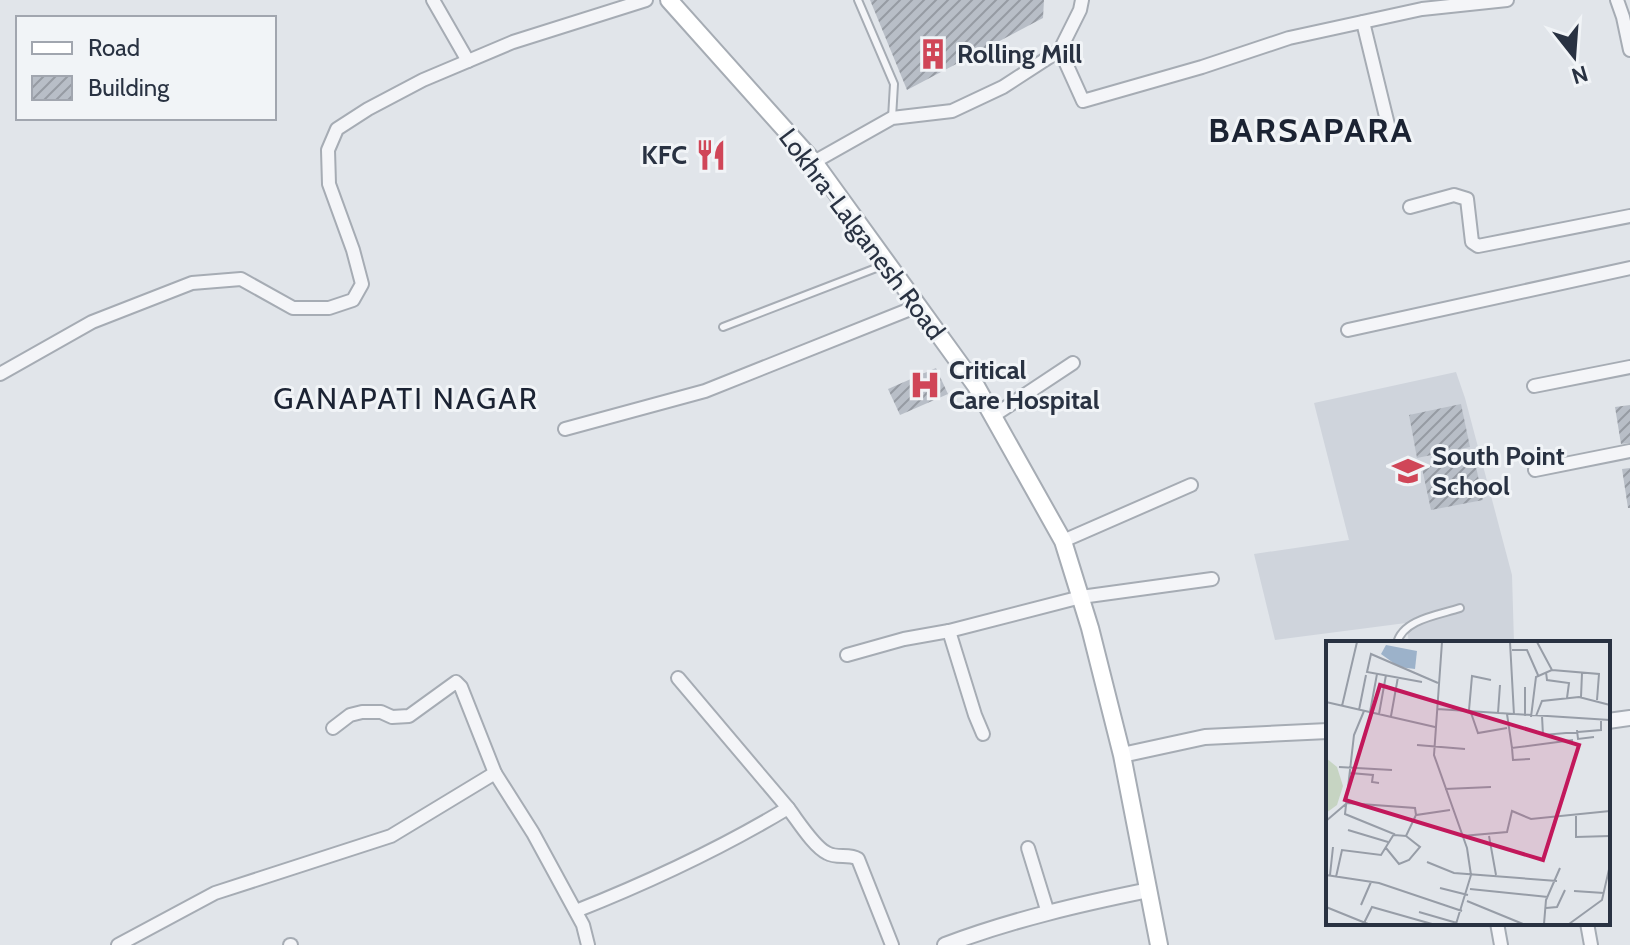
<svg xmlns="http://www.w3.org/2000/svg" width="1630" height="945" font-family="Cabin,sans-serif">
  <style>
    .built { fill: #cfd4dc }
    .building { fill: url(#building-hatch) }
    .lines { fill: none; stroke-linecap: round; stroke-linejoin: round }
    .service-casing { stroke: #a6acb4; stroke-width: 10 }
    .minor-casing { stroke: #a6acb4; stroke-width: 16 }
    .tertiary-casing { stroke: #a6acb4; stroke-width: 18 }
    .secondary-casing { stroke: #a6acb4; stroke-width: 20 }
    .service { stroke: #f4f5f8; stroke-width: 6 }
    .minor { stroke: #f4f5f8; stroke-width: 12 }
    .tertiary { stroke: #f4f5f8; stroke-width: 14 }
    .secondary { stroke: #fff; stroke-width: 16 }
    .labels { text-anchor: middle; stroke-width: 6; stroke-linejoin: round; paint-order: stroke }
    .poi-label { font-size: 26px; font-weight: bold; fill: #293242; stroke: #f1f4f7; text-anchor: start }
    .street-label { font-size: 26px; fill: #293242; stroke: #f1f4f7 }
    .quarter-label { font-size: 30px; letter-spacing: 2px; fill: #1b2333; stroke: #f1f4f7 }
    .district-label { font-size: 34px; font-weight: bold; letter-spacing: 2px; fill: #1b2333; stroke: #f1f4f7 }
    .inset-road { fill: none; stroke: #979da7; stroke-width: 2 }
    .view { fill: #c2185b; fill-opacity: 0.15; stroke: #c2185b; stroke-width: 4 }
    .inset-edge { fill: none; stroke: #293242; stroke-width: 4 }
  </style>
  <defs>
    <pattern id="building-hatch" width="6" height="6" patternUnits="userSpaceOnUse" patternTransform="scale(2)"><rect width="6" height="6" fill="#b8bec7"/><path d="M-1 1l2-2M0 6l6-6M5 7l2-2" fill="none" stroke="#969ba3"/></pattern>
  </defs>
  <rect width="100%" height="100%" fill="#e1e5ea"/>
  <polygon class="built" points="1456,372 1465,398 1512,575 1514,643 1409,643 1406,623 1275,640 1254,554 1349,540 1314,403"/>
  <g class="building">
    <polygon points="870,0 1044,0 1043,18 907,90"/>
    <polygon points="936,368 948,394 900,415 888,389"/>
    <polygon points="1461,404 1470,447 1417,458 1409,415"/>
    <polygon points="1630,405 1630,443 1621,444 1615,407"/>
    <polygon points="1474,457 1483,500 1431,510 1422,468"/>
    <polygon points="1630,468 1630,508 1628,508 1622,469"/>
  </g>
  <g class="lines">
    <defs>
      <g id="service">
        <polyline points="858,0 894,84 892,118"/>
        <polyline points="723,327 884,265"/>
        <path d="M1397 643C1403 619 1439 615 1460 608"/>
      </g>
      <g id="minor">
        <polyline points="433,0 468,61"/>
        <polyline points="1617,0 1623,17 1630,50"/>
        <polyline points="1363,22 1390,133"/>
        <polyline points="1060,50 1080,10 1082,0"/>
        <polyline points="814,162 892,118 952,111 1003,87 1060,50 1083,101 1202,67 1289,38 1422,9 1507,0"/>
        <polyline points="1410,207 1454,195 1467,199 1472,242 1478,246 1630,216"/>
        <polyline points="1348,330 1630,268"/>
        <polyline points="0,374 92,322 192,283 241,279 293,308 329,308 353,300 362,284 353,250 329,184 328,150 337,129 368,109 423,80 513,42 646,0"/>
        <polyline points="1534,386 1630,367"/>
        <polyline points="993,416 1073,363"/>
        <polyline points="565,429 705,391 918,306"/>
        <polyline points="1535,470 1630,451"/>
        <polyline points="1063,541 1191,485"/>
        <polyline points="949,631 975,715 983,734"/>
        <polyline points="847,655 904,639 949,631 1081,597 1212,579"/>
        <polyline points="678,678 788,808"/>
        <polyline points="333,728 350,715 362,712 381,712 392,717 409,716 456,682 461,687 495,773"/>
        <polyline points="1028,848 1048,913"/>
        <path d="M576 911C649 882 720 849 788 808 798 821 814 847 827 853 837 859 849 853 858 859L892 945"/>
        <polyline points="1497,923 1501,945"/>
        <polyline points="1587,923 1591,945"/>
        <polyline points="118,945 215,893 391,836 495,773 533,833 583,925 588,945"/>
        <polyline points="290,945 291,945"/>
      </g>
      <g id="tertiary">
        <polyline points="1608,721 1630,718"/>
        <polyline points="1122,755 1205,737 1328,731"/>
        <path d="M945 945C1011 920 1080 904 1149 890"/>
      </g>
      <polyline id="secondary" points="669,0 814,162 976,386 1063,541 1090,628 1122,755 1159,945"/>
    </defs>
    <use href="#service" class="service-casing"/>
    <use href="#minor" class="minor-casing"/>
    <use href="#tertiary" class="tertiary-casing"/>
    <use href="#secondary" class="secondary-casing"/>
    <use href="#service" class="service"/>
    <use href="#minor" class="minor"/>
    <use href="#tertiary" class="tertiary"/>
    <use href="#secondary" class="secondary"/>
  </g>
  <defs>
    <symbol id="building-bare" viewBox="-9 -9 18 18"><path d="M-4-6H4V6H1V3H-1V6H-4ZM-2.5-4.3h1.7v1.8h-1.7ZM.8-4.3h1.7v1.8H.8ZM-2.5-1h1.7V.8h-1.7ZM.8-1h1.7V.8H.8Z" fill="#d04658" stroke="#f1f4f7" stroke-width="2.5" paint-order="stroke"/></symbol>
    <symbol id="restaurant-bare" viewBox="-9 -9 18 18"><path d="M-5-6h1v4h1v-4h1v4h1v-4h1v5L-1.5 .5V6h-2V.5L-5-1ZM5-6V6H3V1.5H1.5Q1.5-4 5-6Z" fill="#d04658" stroke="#f1f4f7" stroke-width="2.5" paint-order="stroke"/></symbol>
    <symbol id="hospital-bare" viewBox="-9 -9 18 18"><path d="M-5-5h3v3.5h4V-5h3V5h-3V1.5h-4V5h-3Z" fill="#d04658" stroke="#f1f4f7" stroke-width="2.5" paint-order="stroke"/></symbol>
    <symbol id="school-bare" viewBox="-9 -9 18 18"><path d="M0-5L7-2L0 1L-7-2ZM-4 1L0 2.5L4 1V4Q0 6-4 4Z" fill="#d04658" stroke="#f1f4f7" stroke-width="2.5" paint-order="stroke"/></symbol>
  </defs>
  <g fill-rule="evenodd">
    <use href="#building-bare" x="911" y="32" width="44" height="44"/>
    <use href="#restaurant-bare" x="689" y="133" width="44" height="44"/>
    <use href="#hospital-bare" x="903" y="363" width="44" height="44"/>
    <use href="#school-bare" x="1386" y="449" width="44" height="44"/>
  </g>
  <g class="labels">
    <g class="poi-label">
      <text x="957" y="63">Rolling Mill</text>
      <text x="687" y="164" text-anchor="end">KFC</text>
      <text x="949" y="379">Critical<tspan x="949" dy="30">Care Hospital</tspan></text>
      <text x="1432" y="465">South Point<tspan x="1432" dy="30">School</tspan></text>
    </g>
    <g class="street-label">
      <text transform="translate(862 234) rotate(53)" y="9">Lokhra-Lalganesh Road</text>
    </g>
    <g class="quarter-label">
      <text x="406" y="409">GANAPATI NAGAR</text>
    </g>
    <g class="district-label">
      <text x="1311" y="142">BARSAPARA</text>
    </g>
  </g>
  <g transform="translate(1326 641)">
    <rect width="284" height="284" fill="#e1e5ea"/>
    <path d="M0 117 11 126 17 145 11 164 0 172Z" fill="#c6d4c2"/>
    <path d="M60 4 91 10 89 28 73 26 55 13Z" fill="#9cb2ca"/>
    <path class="inset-road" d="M116 1 108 114 141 207 145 234 130 283M184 1 188 74M186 9H201L212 34M226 29 273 33 271 59M220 31 221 39 243 42 241 57M96 41 41 31 45 13 112 42M255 56 256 32M0 61 109 86M16 65 31 1M111 68 284 79M33 69 40 34M143 69 146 35 165 39M144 69 152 92 181 87M44 71 51 33M172 72 174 44M53 73 60 34M181 73 186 107 247 99M65 75 72 36M199 75V46M210 75 216 60 253 56 284 64M216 75 217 94 275 89V78M205 76 210 36 226 29 211 1M251 89 252 98 268 96M91 104 139 108M186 107 187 119 204 118M13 126 66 129M24 132 47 134 46 141 53 142M119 148 165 146M250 173V196L284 195M0 180 21 162 89 167 90 174 124 169M22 189 62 201M68 194 80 195 90 174M136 195 181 191 186 170 205 178 284 170M163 195 170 234M60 207 73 223 83 219 94 206 80 195M101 221 128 232 231 240M0 234 53 242 136 270M4 234 7 206M10 236 16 209 55 214 68 193 19 173 28 94 38 70M114 247 142 254M144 248 222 256M248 250 278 252M141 260 197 283M35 264 45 241M0 266 42 283M220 267 231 266 239 249M93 271 131 282M38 282 46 266 106 283M218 283 220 259 234 227M243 283 276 259 284 224"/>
    <path class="view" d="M54 44 253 104 217 219 19 159Z"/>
    <rect width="284" height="284" class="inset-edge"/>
  </g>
  <rect x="16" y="16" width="260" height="104" fill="#f1f4f7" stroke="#a1a6af" stroke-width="2"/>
  <rect x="32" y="42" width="40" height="12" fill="#ffffff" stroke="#a1a6af" stroke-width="2"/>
  <text x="88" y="56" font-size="24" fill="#293242">Road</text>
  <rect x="32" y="76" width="40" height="24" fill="url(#building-hatch)" stroke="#a1a6af" stroke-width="2"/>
  <text x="88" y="96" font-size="24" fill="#293242">Building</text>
  <g transform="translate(1574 56) rotate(163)" stroke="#f1f4f7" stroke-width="6" paint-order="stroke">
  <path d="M0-6L14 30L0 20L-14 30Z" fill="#293242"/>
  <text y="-12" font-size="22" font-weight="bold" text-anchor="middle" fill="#293242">N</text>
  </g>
</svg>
